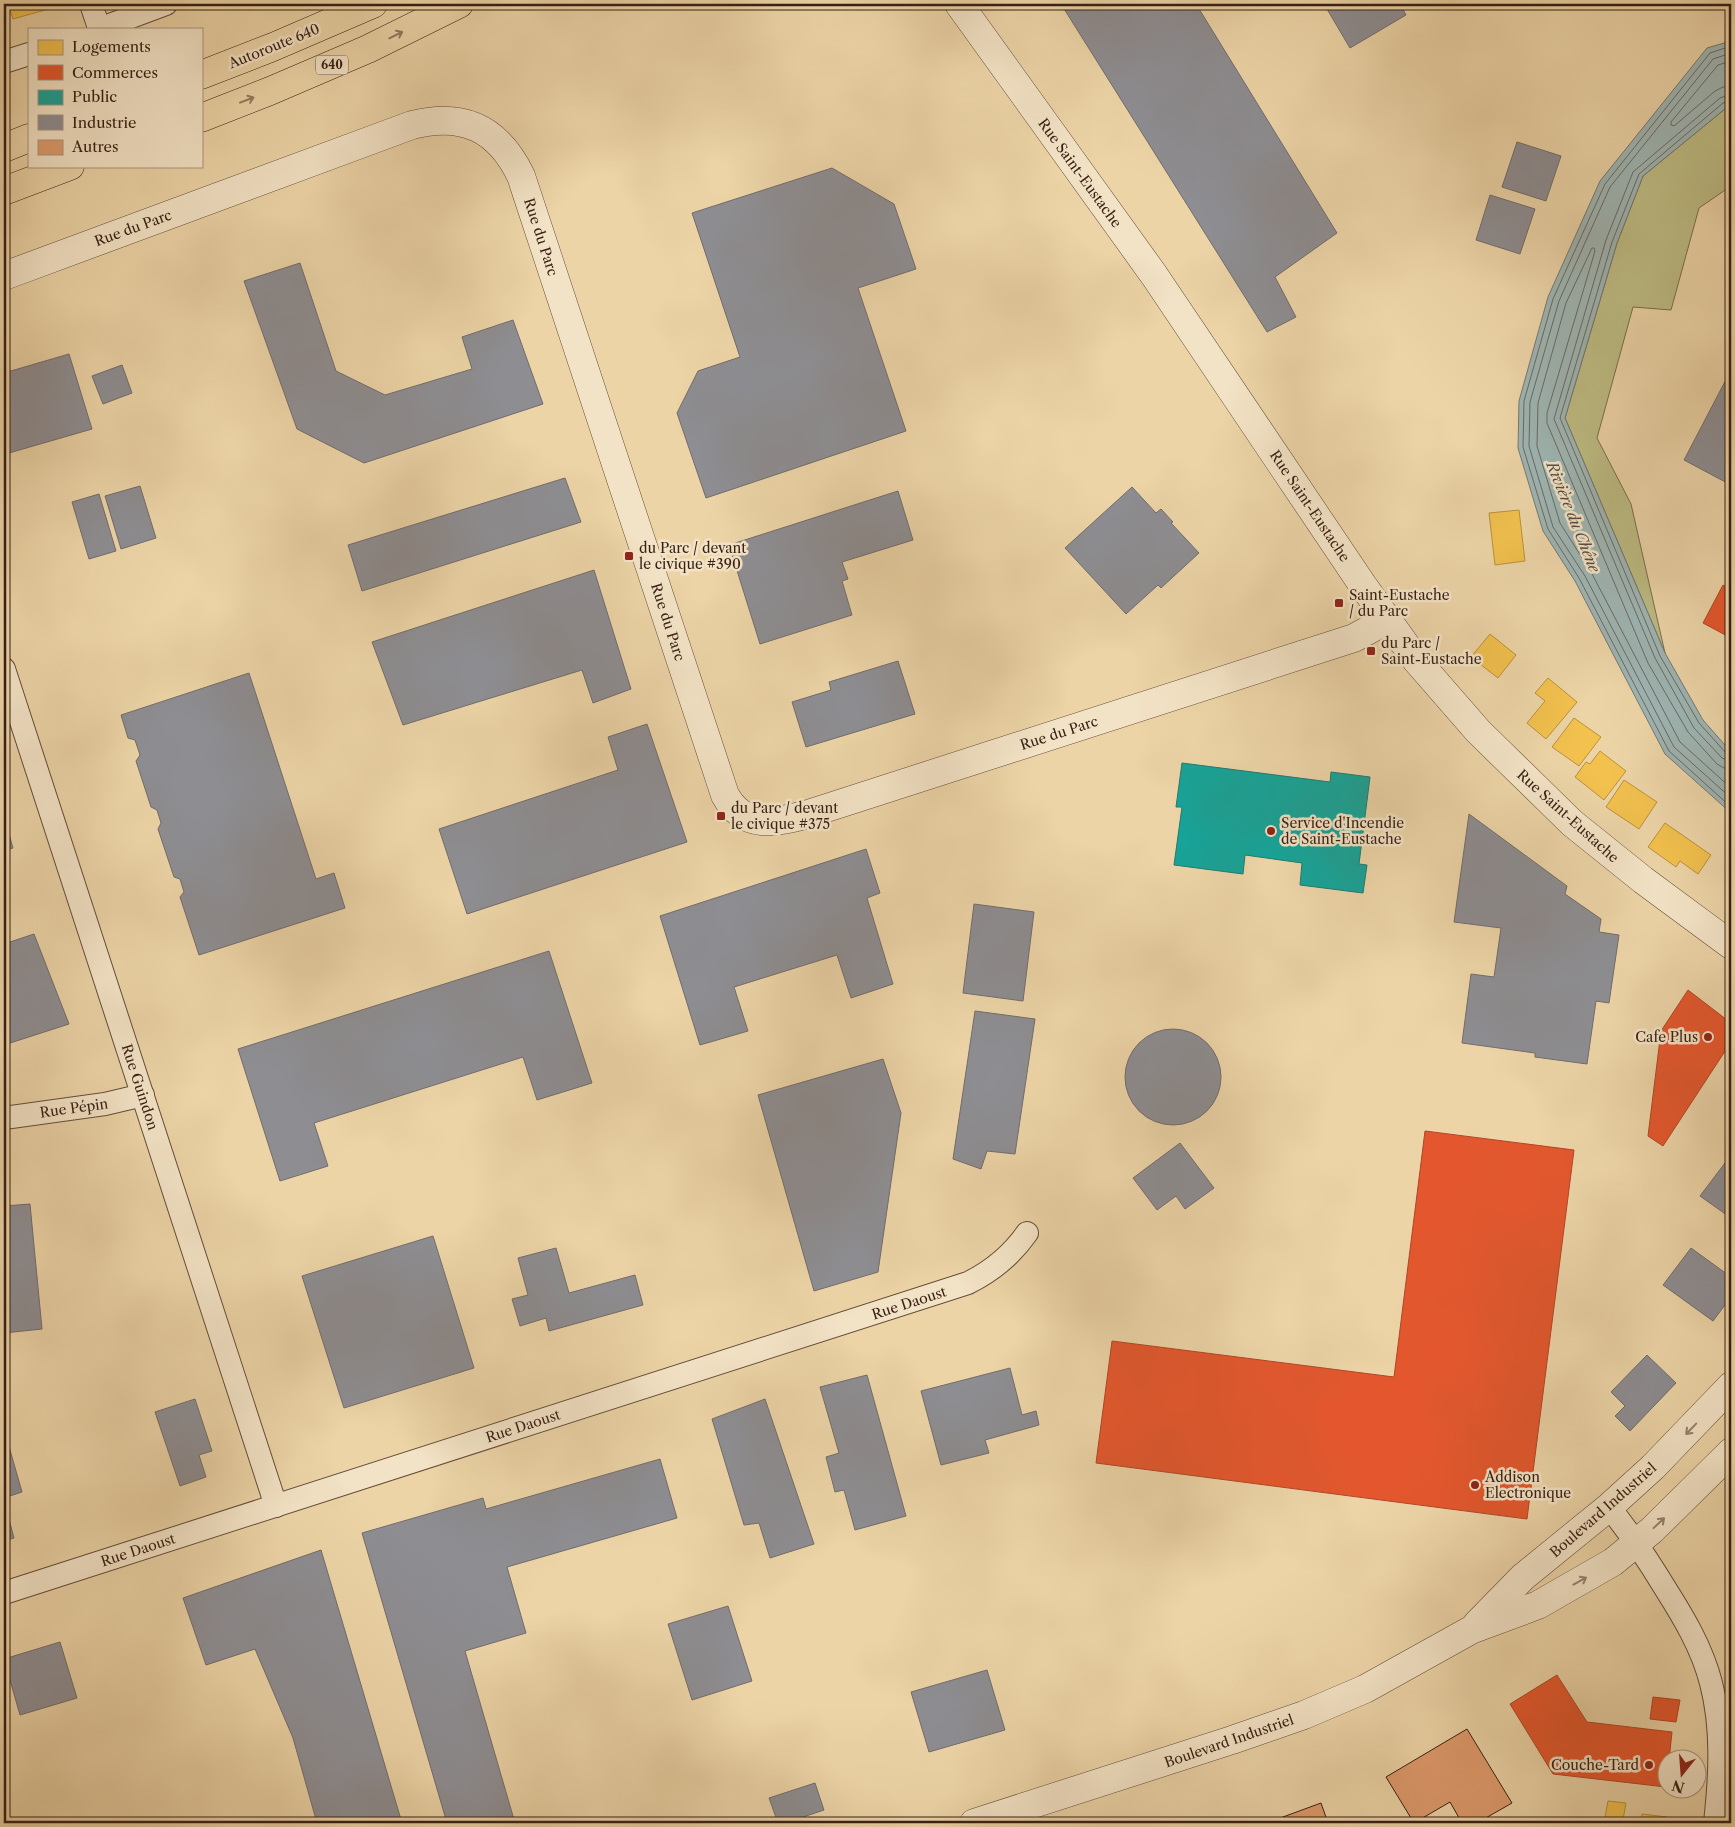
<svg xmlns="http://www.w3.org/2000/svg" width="1735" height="1827" font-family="'Libre Caslon Text',serif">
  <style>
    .green { fill: #bdbb83; stroke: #7a6d4c }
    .water { fill: #9eb5b3; stroke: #757973 }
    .homes { fill: #f2c14e; stroke: #ba903d }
    .shops { fill: #e4572e; stroke: #b04626 }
    .public { fill: #17a398; stroke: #217b70 }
    .industry { fill: #8d8d92; stroke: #736c6c }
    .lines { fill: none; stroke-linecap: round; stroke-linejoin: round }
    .shore { stroke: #6a6a64; stroke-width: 1 }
    .building { fill: #df9b6d; stroke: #371f14 }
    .minor-casing { stroke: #644c39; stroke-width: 24 }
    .tertiary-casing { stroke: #644c39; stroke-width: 29 }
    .motorway-casing { stroke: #371f14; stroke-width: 29 }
    .minor { stroke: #f3e3c6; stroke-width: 22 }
    .tertiary { stroke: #f3e3c6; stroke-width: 28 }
    .motorway { stroke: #ecd4a7; stroke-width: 28 }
    .oneway { stroke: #927a5e }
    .oneway2 { stroke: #95816d }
    .poi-dot { fill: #8f2418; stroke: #f3e3c6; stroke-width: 2 }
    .labels { text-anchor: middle; stroke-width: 5; stroke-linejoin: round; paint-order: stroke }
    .shield { fill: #f3e3c6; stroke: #6f5a49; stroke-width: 1 }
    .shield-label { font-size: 12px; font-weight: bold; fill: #371f14 }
    .street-label { font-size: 14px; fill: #371f14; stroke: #f3e3c6 }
    .poi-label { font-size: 14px; fill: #371f14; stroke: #f3e3c6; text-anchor: start }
    .water-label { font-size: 15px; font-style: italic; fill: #564c44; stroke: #f3e3c6 }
  </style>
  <rect width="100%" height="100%" fill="#ecd4a7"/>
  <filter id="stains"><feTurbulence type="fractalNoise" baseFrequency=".004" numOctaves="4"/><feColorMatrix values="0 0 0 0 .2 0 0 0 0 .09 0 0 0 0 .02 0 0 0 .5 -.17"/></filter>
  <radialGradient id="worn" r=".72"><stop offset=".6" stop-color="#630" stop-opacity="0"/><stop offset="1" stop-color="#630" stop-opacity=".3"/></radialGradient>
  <polygon class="green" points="1731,104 1731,186 1699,208 1671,310 1633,307 1597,438 1631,504 1665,653 1565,418 1617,243 1643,176"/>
  <polygon class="water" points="1731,41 1731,104 1643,176 1617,243 1565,418 1665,653 1703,720 1731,752 1731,813 1665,754 1575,581 1543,531 1518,448 1519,401 1548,297 1600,181 1707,48"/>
  <g class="homes">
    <polygon points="8,4 43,4 45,10 13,19"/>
    <polygon points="1519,510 1525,561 1495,565 1489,513"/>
    <polygon points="1490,634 1516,655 1498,678 1471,657"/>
    <polygon points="1548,678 1577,702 1546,739 1527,723 1545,701 1535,693"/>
    <polygon points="1574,718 1601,737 1579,766 1552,747"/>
    <polygon points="1600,751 1626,771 1604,800 1575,777 1586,762 1590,764"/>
    <polygon points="1624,780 1657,802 1639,829 1606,807"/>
    <polygon points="1665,823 1711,855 1698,874 1680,861 1676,867 1648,847"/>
    <polygon points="1608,1801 1626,1803 1623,1820 1605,1817"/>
    <polygon points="1642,1814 1667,1817 1666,1823 1640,1823"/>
  </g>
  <g class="shops">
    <polygon points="1723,585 1731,590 1731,638 1703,623"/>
    <polygon points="1688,990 1731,1023 1731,1042 1663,1146 1648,1136 1661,1031"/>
    <polygon points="1425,1131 1574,1150 1527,1519 1096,1463 1112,1341 1394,1377"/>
    <polygon points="1557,1675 1587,1722 1672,1732 1669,1760 1668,1760 1666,1787 1553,1774 1510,1704"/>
    <polygon points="1653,1697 1680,1700 1676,1722 1650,1719"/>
  </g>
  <polygon class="public" points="1182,763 1330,782 1331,772 1370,777 1359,864 1367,865 1363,893 1300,885 1302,863 1245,855 1243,874 1174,865 1182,807 1176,807"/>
  <g class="industry">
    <polygon points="1061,4 1196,4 1337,233 1275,277 1296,317 1267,332"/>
    <polygon points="1324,4 1400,4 1406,15 1350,48"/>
    <polygon points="1517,142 1561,156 1546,201 1502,187"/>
    <polygon points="832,168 894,204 916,269 858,288 906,431 706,498 677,413 698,371 740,357 692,213"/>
    <polygon points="1490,195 1535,209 1520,254 1476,240"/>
    <polygon points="300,263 336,371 385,395 472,369 462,337 513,320 543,404 364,463 297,429 244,281"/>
    <polygon points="69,354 92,429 9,453 4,438 4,373"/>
    <polygon points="122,365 132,393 103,404 92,376"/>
    <polygon points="1731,370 1731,485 1684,460"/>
    <polygon points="565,478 581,522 362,591 348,545"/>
    <polygon points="140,486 156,538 121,549 105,496"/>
    <polygon points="1132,487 1156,513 1161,509 1173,522 1171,523 1199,553 1161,588 1158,585 1126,614 1065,548"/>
    <polygon points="898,491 913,540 842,562 848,579 842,581 852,615 760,644 729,545"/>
    <polygon points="99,494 116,551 89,559 72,502"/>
    <polygon points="594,570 631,689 593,703 582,670 403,725 372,642"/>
    <polygon points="898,661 915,714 806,747 792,702 831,690 829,682"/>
    <polygon points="249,673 316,879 334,873 345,908 199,955 180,897 184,892 180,879 174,877 158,829 161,823 157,810 151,807 136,761 140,755 135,740 128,738 121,715"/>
    <polygon points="647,724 687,842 467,914 439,829 618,770 608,737"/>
    <polygon points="1469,814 1567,886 1565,894 1601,919 1599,932 1619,935 1609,1003 1596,1001 1587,1064 1535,1057 1535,1053 1462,1043 1471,974 1494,977 1501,928 1454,922"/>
    <polygon points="4,817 13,848 4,851"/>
    <polygon points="866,849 880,893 867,898 893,984 851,998 837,955 734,987 748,1031 700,1045 660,916"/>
    <polygon points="4,862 9,879 4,881"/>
    <polygon points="974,904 1034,912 1023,1001 963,993"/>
    <polygon points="34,934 69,1024 4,1045 4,978 7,977 4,970 4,944"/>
    <polygon points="549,951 592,1083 537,1100 523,1057 314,1123 328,1166 280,1181 238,1049"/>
    <polygon points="975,1011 1035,1019 1015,1154 987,1151 981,1169 953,1159"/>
    <circle cx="1173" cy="1077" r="48"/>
    <polygon points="883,1059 901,1113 878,1272 814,1291 758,1095"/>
    <polygon points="1180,1143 1214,1188 1185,1209 1176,1196 1157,1210 1133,1178"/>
    <polygon points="1728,1159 1731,1161 1731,1218 1700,1196"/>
    <polygon points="30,1204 42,1329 4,1333 4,1206"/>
    <polygon points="433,1236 474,1368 344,1408 302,1276"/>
    <polygon points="556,1248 569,1293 635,1275 643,1305 549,1331 546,1318 520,1326 512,1299 528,1295 518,1258"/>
    <polygon points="1691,1248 1731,1277 1731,1297 1713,1321 1663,1285"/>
    <polygon points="1647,1355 1676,1383 1630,1431 1615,1416 1625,1406 1611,1392"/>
    <polygon points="1010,1368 1022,1415 1036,1411 1039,1425 985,1440 989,1453 941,1465 921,1391"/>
    <polygon points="867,1375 906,1516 855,1530 844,1490 835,1492 826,1457 839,1453 820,1387"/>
    <polygon points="195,1399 212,1451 199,1455 206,1477 180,1486 155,1412"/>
    <polygon points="765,1399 814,1544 770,1558 759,1523 744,1525 712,1419"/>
    <polygon points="4,1429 22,1492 4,1498"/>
    <polygon points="660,1459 677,1518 507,1567 526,1633 465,1651 515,1823 447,1823 362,1533 483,1498 486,1509"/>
    <polygon points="4,1501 14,1538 4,1541"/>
    <polygon points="321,1550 402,1823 317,1823 293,1738 255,1649 206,1665 183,1598"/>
    <polygon points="728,1606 752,1681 692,1700 668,1624"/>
    <polygon points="60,1642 77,1698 20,1715 4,1659"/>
    <polygon points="987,1670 1005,1730 929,1752 911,1692"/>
    <polygon points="815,1783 824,1810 785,1823 778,1823 769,1798"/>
  </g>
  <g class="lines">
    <g class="shore">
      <polyline points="1731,46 1710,53 1605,184 1553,299 1524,401 1523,447 1548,529 1579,578 1669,751 1731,807"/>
      <polyline points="1731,53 1713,59 1610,187 1559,301 1530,402 1529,446 1553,527 1585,576 1674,747 1731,798"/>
      <polyline points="1731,61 1718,65 1671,122 1671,125 1674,126 1715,91 1723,87 1731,86"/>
      <polyline points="1731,94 1720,98 1633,172 1606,240 1554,419 1655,658 1694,728 1722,758 1731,761"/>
      <polyline points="1731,100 1723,103 1639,174 1612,242 1560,418 1660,656 1699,723 1726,753 1731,754"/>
      <polyline points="1731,768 1724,768 1717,764 1688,732 1648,663 1547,423 1547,413 1595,251 1594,248 1592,248 1566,303 1538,403 1537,446 1560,523 1591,572 1680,742 1731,788"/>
    </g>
  </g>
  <g class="building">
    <polygon points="1467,1729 1512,1803 1477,1823 1462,1823 1450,1802 1414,1823 1386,1777"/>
    <polygon points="1321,1803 1328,1823 1273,1823 1272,1821"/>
  </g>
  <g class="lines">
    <defs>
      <g id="minor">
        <polyline points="91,4 99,28"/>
        <polyline points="99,29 166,4"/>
        <polyline points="4,62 29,54"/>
        <polyline points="4,669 276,1506"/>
        <polyline points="4,1118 105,1104 143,1095"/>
        <path d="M1609 1507C1630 1533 1648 1560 1665 1588 1684 1618 1702 1648 1711 1683 1723 1729 1720 1777 1715 1823"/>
        <path d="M4 1593 968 1283C992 1271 1011 1256 1027 1233"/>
      </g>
      <g id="tertiary">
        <polyline points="959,4 1154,275 1364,587 1417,661 1478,731 1572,823 1643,880 1731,945"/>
        <path d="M4 276 412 125C463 112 498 128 521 176L725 795C744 830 776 823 808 814L1354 638 1387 620"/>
        <polyline points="1477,1624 1523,1577 1609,1507 1653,1467 1731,1386"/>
        <polyline points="974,1823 1232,1740 1304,1715 1365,1689 1471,1630 1538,1605 1613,1562 1652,1530 1731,1452"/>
      </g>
      <g id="motorway">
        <polyline points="201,75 273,47 373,4"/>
        <polyline points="201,118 270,91 368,49 459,4"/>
        <polyline points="4,148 29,138"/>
        <polyline points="4,191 70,166"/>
      </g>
    </defs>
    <use href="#minor" class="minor-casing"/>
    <use href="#tertiary" class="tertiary-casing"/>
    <use href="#motorway" class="motorway-casing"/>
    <use href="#minor" class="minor"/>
    <use href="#tertiary" class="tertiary"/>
    <use href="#motorway" class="motorway"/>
  </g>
  <defs><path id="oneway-shaft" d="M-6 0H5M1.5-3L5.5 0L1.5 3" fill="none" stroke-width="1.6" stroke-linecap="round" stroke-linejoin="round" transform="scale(1.25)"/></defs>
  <g class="oneway">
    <use href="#oneway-shaft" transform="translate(396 35) rotate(-26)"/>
    <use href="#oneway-shaft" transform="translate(247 100) rotate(-21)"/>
  </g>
  <g class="oneway2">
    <use href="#oneway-shaft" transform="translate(1691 1429) rotate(134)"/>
    <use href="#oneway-shaft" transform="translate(1659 1523) rotate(-43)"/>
    <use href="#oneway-shaft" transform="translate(1580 1581) rotate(-29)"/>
  </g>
  <g class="poi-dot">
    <rect x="624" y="551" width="10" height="10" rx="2.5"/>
    <rect x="1334" y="598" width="10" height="10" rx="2.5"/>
    <rect x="1366" y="646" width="10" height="10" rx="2.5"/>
    <rect x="716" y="811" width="10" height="10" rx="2.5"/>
    <circle cx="1271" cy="831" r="5"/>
    <circle cx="1708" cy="1037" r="5"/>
    <circle cx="1475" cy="1485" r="5"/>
    <circle cx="1649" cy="1765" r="5"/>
  </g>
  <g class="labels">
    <rect class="shield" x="316" y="55.5" width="32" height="19" rx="4"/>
    <g class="shield-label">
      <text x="332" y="69">640</text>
    </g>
    <g class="street-label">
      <text transform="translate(274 46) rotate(-22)" y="5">Autoroute 640</text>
      <text transform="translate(1080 173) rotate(54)" y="5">Rue Saint-Eustache</text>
      <text transform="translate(133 228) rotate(-20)" y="5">Rue du Parc</text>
      <text transform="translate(541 237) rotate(72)" y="5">Rue du Parc</text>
      <text transform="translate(1310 506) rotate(56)" y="5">Rue Saint-Eustache</text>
      <text transform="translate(668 622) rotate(72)" y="5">Rue du Parc</text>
      <text transform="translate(1059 733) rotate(-18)" y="5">Rue du Parc</text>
      <text transform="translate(1568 816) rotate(42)" y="5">Rue Saint-Eustache</text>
      <text transform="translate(140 1087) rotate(72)" y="5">Rue Guindon</text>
      <text transform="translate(74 1108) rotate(-8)" y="5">Rue Pépin</text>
      <text transform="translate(909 1303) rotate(-18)" y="5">Rue Daoust</text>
      <text transform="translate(523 1426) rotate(-18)" y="5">Rue Daoust</text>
      <text transform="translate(1603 1510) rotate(-41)" y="5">Boulevard Industriel</text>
      <text transform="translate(138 1550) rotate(-18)" y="5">Rue Daoust</text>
      <text transform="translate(1229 1741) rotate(-19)" y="5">Boulevard Industriel</text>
    </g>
    <g class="poi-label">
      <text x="639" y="553">du Parc / devant<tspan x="639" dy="16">le civique #390</tspan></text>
      <text x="1349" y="600">Saint-Eustache<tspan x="1349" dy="16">/ du Parc</tspan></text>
      <text x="1381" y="648">du Parc /<tspan x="1381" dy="16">Saint-Eustache</tspan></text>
      <text x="731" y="813">du Parc / devant<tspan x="731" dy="16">le civique #375</tspan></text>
      <text x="1281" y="828">Service d'Incendie<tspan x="1281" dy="16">de Saint-Eustache</tspan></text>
      <text x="1698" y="1042" text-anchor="end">Cafe Plus</text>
      <text x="1485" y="1482">Addison<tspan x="1485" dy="16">Electronique</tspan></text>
      <text x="1639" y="1770" text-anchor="end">Couche-Tard</text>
    </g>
    <g class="water-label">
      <text transform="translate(1573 517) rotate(68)" y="5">Rivière du Chêne</text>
    </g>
  </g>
  <rect width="1735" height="1827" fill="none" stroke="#ecd4a7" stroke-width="20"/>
  <rect x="5" y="5" width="1725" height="1817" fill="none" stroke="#371f14" stroke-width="2.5"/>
  <rect x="10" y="10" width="1715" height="1807" fill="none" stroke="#371f14"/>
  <rect x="28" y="28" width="175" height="140" fill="#f3e3c6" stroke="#a8957f"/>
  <rect x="38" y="40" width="25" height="15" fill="#f2c14e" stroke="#a8957f"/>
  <text x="72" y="52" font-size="15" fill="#371f14">Logements</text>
  <rect x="38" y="65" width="25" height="15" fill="#e4572e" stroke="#a8957f"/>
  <text x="72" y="78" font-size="15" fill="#371f14">Commerces</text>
  <rect x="38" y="90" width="25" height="15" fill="#17a398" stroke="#a8957f"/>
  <text x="72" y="102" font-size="15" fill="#371f14">Public</text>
  <rect x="38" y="115" width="25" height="15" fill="#8d8d92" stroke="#a8957f"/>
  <text x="72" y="128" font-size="15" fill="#371f14">Industrie</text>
  <rect x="38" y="140" width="25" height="15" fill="#df9b6d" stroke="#a8957f"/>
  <text x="72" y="152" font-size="15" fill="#371f14">Autres</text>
  <g transform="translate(1682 1774) rotate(197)"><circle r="24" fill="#f3e3c6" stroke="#a8957f"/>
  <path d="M0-4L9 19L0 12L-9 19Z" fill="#8f2418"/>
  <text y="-8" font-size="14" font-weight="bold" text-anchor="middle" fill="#371f14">N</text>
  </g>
  <rect width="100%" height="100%" filter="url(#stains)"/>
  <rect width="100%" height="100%" fill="url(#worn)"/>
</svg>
